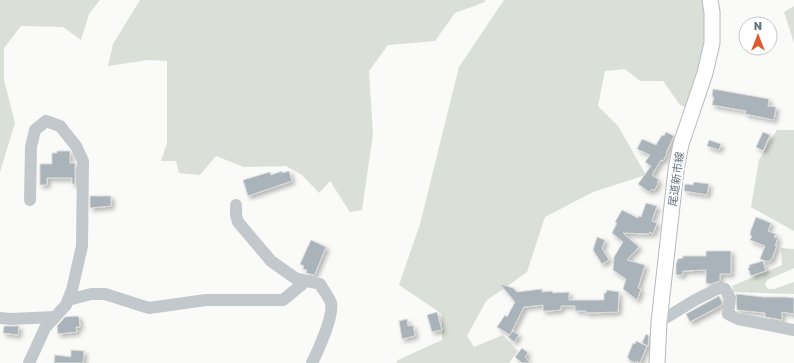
<svg xmlns="http://www.w3.org/2000/svg" width="794" height="363" font-family="'Golos Text','Noto Sans JP',sans-serif">
  <style>
    .green { fill: #dadfd7 }
    .building { fill: #aab3b9; stroke: #dcdcda; filter: url(#shadow) }
    .lines { fill: none; stroke-linecap: round; stroke-linejoin: round }
    .major-casing { stroke: #b5babe; stroke-width: 17 }
    .minor { stroke: #c3c8cc; stroke-width: 12 }
    .major { stroke: #fff; stroke-width: 15 }
    .labels { text-anchor: middle; stroke-width: 4; stroke-linejoin: round; paint-order: stroke }
    .street-label { font-size: 11px; fill: #657683; stroke: #fff }
  </style>
  <defs>
    <filter id="shadow"><feDropShadow dx="3" dy="3" stdDeviation="2" flood-color="#0004"/></filter>
  </defs>
  <rect width="100%" height="100%" fill="#fafaf8"/>
  <g class="green">
    <polygon points="0,0 100,0 89,14 81,40 63,27 21,26 4,48 4,80 15,123 0,172"/>
    <polygon points="140,0 485,0 485,2 455,13 435,41 388,45 369,71 373,134 362,210 350,212 330,181 319,193 302,175 286,166 244,167 216,156 200,175 179,173 176,161 161,161 167,143 167,61 148,60 108,66 113,44"/>
    <polygon points="504,0 703,0 705,23 702,66 687,108 680,105 663,81 640,81 625,69 605,71 598,106 618,126 646,175 593,192 545,217 527,272 486,301 467,336 474,347 503,335 518,351 509,363 396,363 398,360 442,340 442,314 399,285 420,224 459,67"/>
    <polygon points="794,6 794,43 784,12"/>
    <polygon points="777,130 794,130 794,231 751,207 759,160"/>
    <polygon points="781,248 794,249 794,268 767,280 765,285 768,289 774,289 794,282 794,294 733,292 732,286 782,265"/>
  </g>
  <g class="building">
    <polygon points="713,89 769,99 768,106 776,107 774,120 745,114 746,111 712,105 714,97 712,97"/>
    <polygon points="666,132 674,136 666,153 667,154 663,161 661,160 652,175 659,180 657,183 658,184 654,191 652,189 649,192 638,184 651,166 645,162 650,155 637,149 642,139 656,145 662,135 664,136"/>
    <polygon points="763,132 770,135 763,151 756,147"/>
    <polygon points="709,140 721,144 719,150 707,146"/>
    <polygon points="57,151 70,151 70,163 75,163 75,184 72,184 72,178 47,178 47,185 40,185 40,164 52,164 52,153 57,153"/>
    <polygon points="282,171 282,173 289,171 292,181 248,196 243,180 270,172 271,175"/>
    <polygon points="694,182 709,184 707,195 684,191 685,184 693,185"/>
    <polygon points="90,196 111,196 111,206 90,208"/>
    <polygon points="646,203 657,206 652,221 657,223 653,234 650,232 649,234 623,233 639,247 627,260 645,265 638,288 641,289 637,300 623,289 626,279 613,270 614,257 623,242 612,233 617,223 615,222 622,210 638,218 639,216 641,217"/>
    <polygon points="756,217 771,223 768,231 776,234 774,237 778,238 775,246 777,245 772,259 771,259 769,262 760,259 765,246 750,240 752,236 750,235 751,230"/>
    <polygon points="597,237 605,240 602,248 609,260 602,264 593,250"/>
    <polygon points="311,240 326,247 315,274 314,275 306,273 307,270 303,269 304,266 300,264"/>
    <polygon points="706,251 731,251 731,274 720,274 720,281 711,284 706,283 706,270 683,271 683,275 676,275 676,264 678,259 683,258 683,256 706,256"/>
    <polygon points="763,261 766,271 751,276 748,268 750,267 749,265"/>
    <polygon points="500,284 513,288 517,292 542,289 542,292 552,291 553,293 569,292 569,300 604,300 604,293 606,293 607,290 619,292 618,312 586,313 586,311 575,311 575,306 561,306 561,310 548,311 543,311 543,305 524,307 510,335 497,327 505,315 507,317 515,302"/>
    <polygon points="736,294 763,297 785,297 794,298 794,314 782,312 782,320 765,317 765,313 737,310"/>
    <polygon points="719,296 722,302 722,305 690,322 686,314"/>
    <polygon points="437,312 442,330 432,332 427,315"/>
    <polygon points="76,316 79,317 80,327 76,327 77,332 58,334 57,326 65,317"/>
    <polygon points="407,319 408,326 413,325 415,336 402,339 399,321"/>
    <polygon points="4,326 19,326 18,335 3,333"/>
    <polygon points="513,331 519,335 514,342 508,337"/>
    <polygon points="646,334 649,336 648,346 642,343"/>
    <polygon points="636,341 647,346 640,363 636,361 635,363 629,360 629,358 627,358 633,343 635,344"/>
    <polygon points="522,348 528,353 525,357 530,363 522,363 515,357"/>
    <polygon points="71,350 84,351 83,363 54,363 55,355 71,357"/>
  </g>
  <g class="lines">
    <defs>
      <polyline id="major" points="657,363 659,322 676,170 681,144 705,73 712,43 712,12 710,0"/>
    </defs>
    <use href="#major" class="major-casing"/>
    <g class="minor">
      <path d="M236 205V215L238 222 271 261 295 278 320 284C323 290 329 297 331 303 334 316 318 351 312 363"/>
      <polyline points="68,300 91,294 105,294 149,308 206,300 283,300 306,281"/>
      <polyline points="0,318 11,319 55,317"/>
      <polyline points="659,322 695,300 719,288 725,289 730,298 728,314 738,319 794,330"/>
      <polyline points="29,363 45,328 66,305 72,290 82,246 83,161 76,146 60,126 46,121 35,130 31,147 30,200"/>
    </g>
    <use href="#major" class="major"/>
  </g>
  <g class="labels">
    <g class="street-label">
      <text transform="translate(676 179) rotate(-82)" y="4">尾道新市線</text>
    </g>
  </g>
  <g transform="translate(758 36)"><circle r="19" fill="#ffffff" stroke="#c1c8cd"/>
  <path d="M0-3L7 15L0 10L-7 15Z" fill="#e4572e"/>
  <text y="-6" font-size="11" font-weight="bold" text-anchor="middle" fill="#657683">N</text>
  </g>
</svg>
